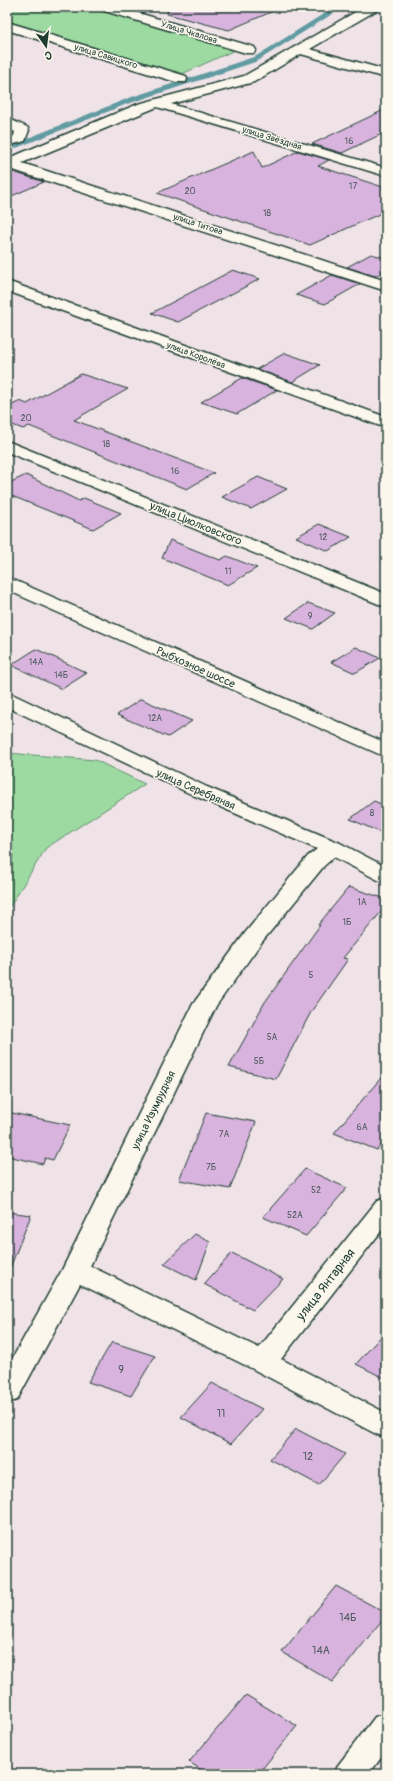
<svg xmlns="http://www.w3.org/2000/svg" width="393" height="1781" font-family="Pangolin,sans-serif">
  <style>
    .green { fill: #9ddaa2; stroke: #5e8c6b }
    .lines { fill: none; stroke-linecap: round; stroke-linejoin: round }
    .stream { stroke: #609ba1; stroke-width: 5 }
    .building { fill: #d8b3dd; stroke: #1f3d34 }
    .minor-casing { stroke: #1f3d34; stroke-width: 3 }
    .tertiary-casing { stroke: #1f3d34; stroke-width: 3 }
    .minor { fill: #fbf7ec; fill-rule: evenodd }
    .tertiary { fill: #fbf7ec; fill-rule: evenodd }
    .labels { text-anchor: middle; stroke-width: 3; stroke-linejoin: round; paint-order: stroke }
    .far-street-label { font-size: 9px; fill: #1f3d34; stroke: #fbf7ec }
    .number-label { font-size: 9px; fill: #4d5a5e }
    .street-label { font-size: 11px; fill: #1f3d34; stroke: #fbf7ec }
    .near-number-label { font-size: 11px; fill: #4d5a5e }
    .near-street-label { font-size: 13px; fill: #1f3d34; stroke: #fbf7ec }
  </style>
  <rect width="100%" height="100%" fill="#f0e3e8"/>
  <filter id="ink" filterUnits="userSpaceOnUse"><feTurbulence type="fractalNoise" baseFrequency=".025" numOctaves="2"/><feDisplacementMap in="SourceGraphic" scale="8" xChannelSelector="R" yChannelSelector="G"/><feConvolveMatrix kernelMatrix="1 2 1 2 8 2 1 2 1" color-interpolation-filters="sRGB"/></filter>
  <g filter="url(#ink)">
    <g class="green">
      <polygon points="7,7 93,7 235,50 182,74 7,21"/>
      <polygon points="7,753 95,760 145,784 46,848 7,911"/>
    </g>
    <g class="lines">
      <polyline class="stream" points="7,149 128,101 256,59 339,7"/>
    </g>
    <g class="building">
      <polygon points="168,7 283,7 229,30 167,14"/>
      <polygon points="386,109 386,132 342,153 312,144"/>
      <polygon points="254,151 262,168 298,151 329,160 318,166 386,188 386,211 310,245 157,193"/>
      <polygon points="7,170 44,182 7,198"/>
      <polygon points="371,254 386,258 386,270 375,276 347,267"/>
      <polygon points="233,270 260,279 178,322 152,313"/>
      <polygon points="332,275 360,284 325,304 296,295"/>
      <polygon points="285,353 320,365 292,382 257,369"/>
      <polygon points="81,374 128,389 74,420 214,473 187,489 29,426 23,429 7,423 7,408 20,401 27,404"/>
      <polygon points="242,378 277,390 237,414 201,402"/>
      <polygon points="26,475 79,501 84,498 121,513 93,529 7,494 7,484"/>
      <polygon points="258,477 287,489 251,509 222,497"/>
      <polygon points="319,524 351,537 328,551 296,537"/>
      <polygon points="170,540 220,560 227,556 257,568 228,585 162,558"/>
      <polygon points="308,603 335,613 313,629 286,618"/>
      <polygon points="356,647 380,658 355,673 331,662"/>
      <polygon points="36,649 60,660 87,673 62,689 11,665"/>
      <polygon points="141,699 192,721 168,737 117,715"/>
      <polygon points="374,801 386,806 386,835 350,819"/>
      <polygon points="349,887 386,899 386,906 343,958 348,959 311,1012 276,1079 229,1067 265,1002 320,925 318,925"/>
      <polygon points="386,1072 386,1138 377,1150 334,1133"/>
      <polygon points="7,1112 70,1125 53,1160 45,1158 43,1164 7,1156"/>
      <polygon points="206,1113 256,1122 230,1189 179,1180"/>
      <polygon points="305,1169 347,1188 306,1236 263,1217"/>
      <polygon points="7,1212 31,1215 8,1273 7,1273"/>
      <polygon points="195,1234 210,1242 196,1280 164,1264"/>
      <polygon points="232,1253 283,1279 253,1310 204,1284"/>
      <polygon points="386,1331 386,1379 356,1364"/>
      <polygon points="112,1342 155,1356 131,1396 88,1382"/>
      <polygon points="212,1383 262,1409 231,1444 181,1417"/>
      <polygon points="296,1429 345,1454 319,1485 270,1459"/>
      <polygon points="336,1586 386,1613 386,1615 333,1682 282,1652"/>
      <polygon points="246,1695 297,1726 258,1774 208,1774 189,1762"/>
    </g>
    <g class="lines">
      <defs>
        <g id="minor">
          <polygon points="99,7 118,7 254,47 256,50 254,53 246,53 101,10"/>
          <polygon points="364,7 379,7 377,10 310,49 386,70 386,78 301,54 254,82 171,104 386,168 386,176 157,107 22,163 386,281 386,291 7,168 7,159 138,104 244,76"/>
          <polygon points="7,22 186,76 187,79 186,82 176,82 7,30"/>
          <polygon points="7,118 27,127 29,130 25,141 7,146 7,138 14,136 15,132 7,127"/>
          <polygon points="7,281 386,417 386,428 7,291"/>
          <polygon points="7,441 386,594 386,607 7,452"/>
          <polygon points="7,693 14,695 207,787 340,843 386,867 386,882 378,880 334,857 324,866 261,943 216,1006 90,1266 259,1348 377,1201 386,1198 386,1225 281,1359 386,1413 386,1437 376,1434 253,1369 80,1284 17,1400 7,1403 7,1368 62,1270 193,1004 245,933 308,856 317,849 193,795 7,707"/>
          <polygon points="386,1713 386,1751 369,1774 334,1774 339,1764 375,1717"/>
        </g>
        <polygon id="tertiary" points="7,577 386,743 386,756 379,754 7,590"/>
      </defs>
      <use href="#minor" class="minor-casing"/>
      <use href="#tertiary" class="tertiary-casing"/>
      <use href="#minor" class="minor"/>
      <use href="#tertiary" class="tertiary"/>
    </g>
  </g>
  <g class="labels">
    <g class="far-street-label">
      <text transform="translate(189 32) rotate(17)" y="3">Улица Чкалова</text>
      <text transform="translate(106 56) rotate(17)" y="3">улица Савицкого</text>
      <text transform="translate(272 138) rotate(17)" y="3">улица Звёздная</text>
      <text transform="translate(198 224) rotate(18)" y="3">улица Титова</text>
      <text transform="translate(196 355) rotate(20)" y="3">улица Королёва</text>
    </g>
    <g class="number-label">
      <text x="349" y="144">16</text>
      <text x="353" y="189">17</text>
      <text x="190" y="194">20</text>
      <text x="267" y="216">18</text>
      <text x="26" y="421">20</text>
      <text x="106" y="447">18</text>
      <text x="175" y="474">16</text>
      <text x="323" y="540">12</text>
      <text x="228" y="574">11</text>
      <text x="310" y="619">9</text>
      <text x="36" y="665">14А</text>
      <text x="61" y="678">14Б</text>
      <text x="155" y="721">12А</text>
      <text x="372" y="816">8</text>
      <text x="362" y="905">1А</text>
      <text x="347" y="925">1Б</text>
      <text x="311" y="978">5</text>
      <text x="272" y="1040">5А</text>
      <text x="259" y="1064">5Б</text>
      <text x="362" y="1130">6А</text>
      <text x="224" y="1137">7А</text>
      <text x="211" y="1170">7Б</text>
      <text x="316" y="1193">52</text>
      <text x="295" y="1218">52А</text>
    </g>
    <g class="street-label">
      <text transform="translate(196 523) rotate(22)" y="4">улица Циолковского</text>
      <text transform="translate(196 667) rotate(24)" y="4">Рыбхозное шоссе</text>
      <text transform="translate(196 789) rotate(24)" y="4">улица Серебряная</text>
      <text transform="translate(153 1110) rotate(-64)" y="4">улица Изумрудная</text>
    </g>
    <g class="near-number-label">
      <text x="121" y="1373">9</text>
      <text x="221" y="1417">11</text>
      <text x="308" y="1460">12</text>
      <text x="348" y="1621">14Б</text>
      <text x="321" y="1654">14А</text>
    </g>
    <g class="near-street-label">
      <text transform="translate(325 1284) rotate(-52)" y="5">улица Янтарная</text>
    </g>
  </g>
  <rect width="393" height="1781" fill="none" stroke="#fbf7ec" stroke-width="24"/>
  <rect x="12" y="12" width="369" height="1757" fill="none" stroke="#1f3d34" stroke-width="1.5" filter="url(#ink)"/>
  <g transform="translate(46 46) rotate(166)" stroke="#fbf7ec" stroke-width="3" paint-order="stroke">
  <path d="M0-3L7 15L0 10L-7 15Z" fill="#1f3d34"/>
  <text y="-6" font-size="11" font-weight="bold" text-anchor="middle" fill="#1f3d34">С</text>
  </g>
</svg>
